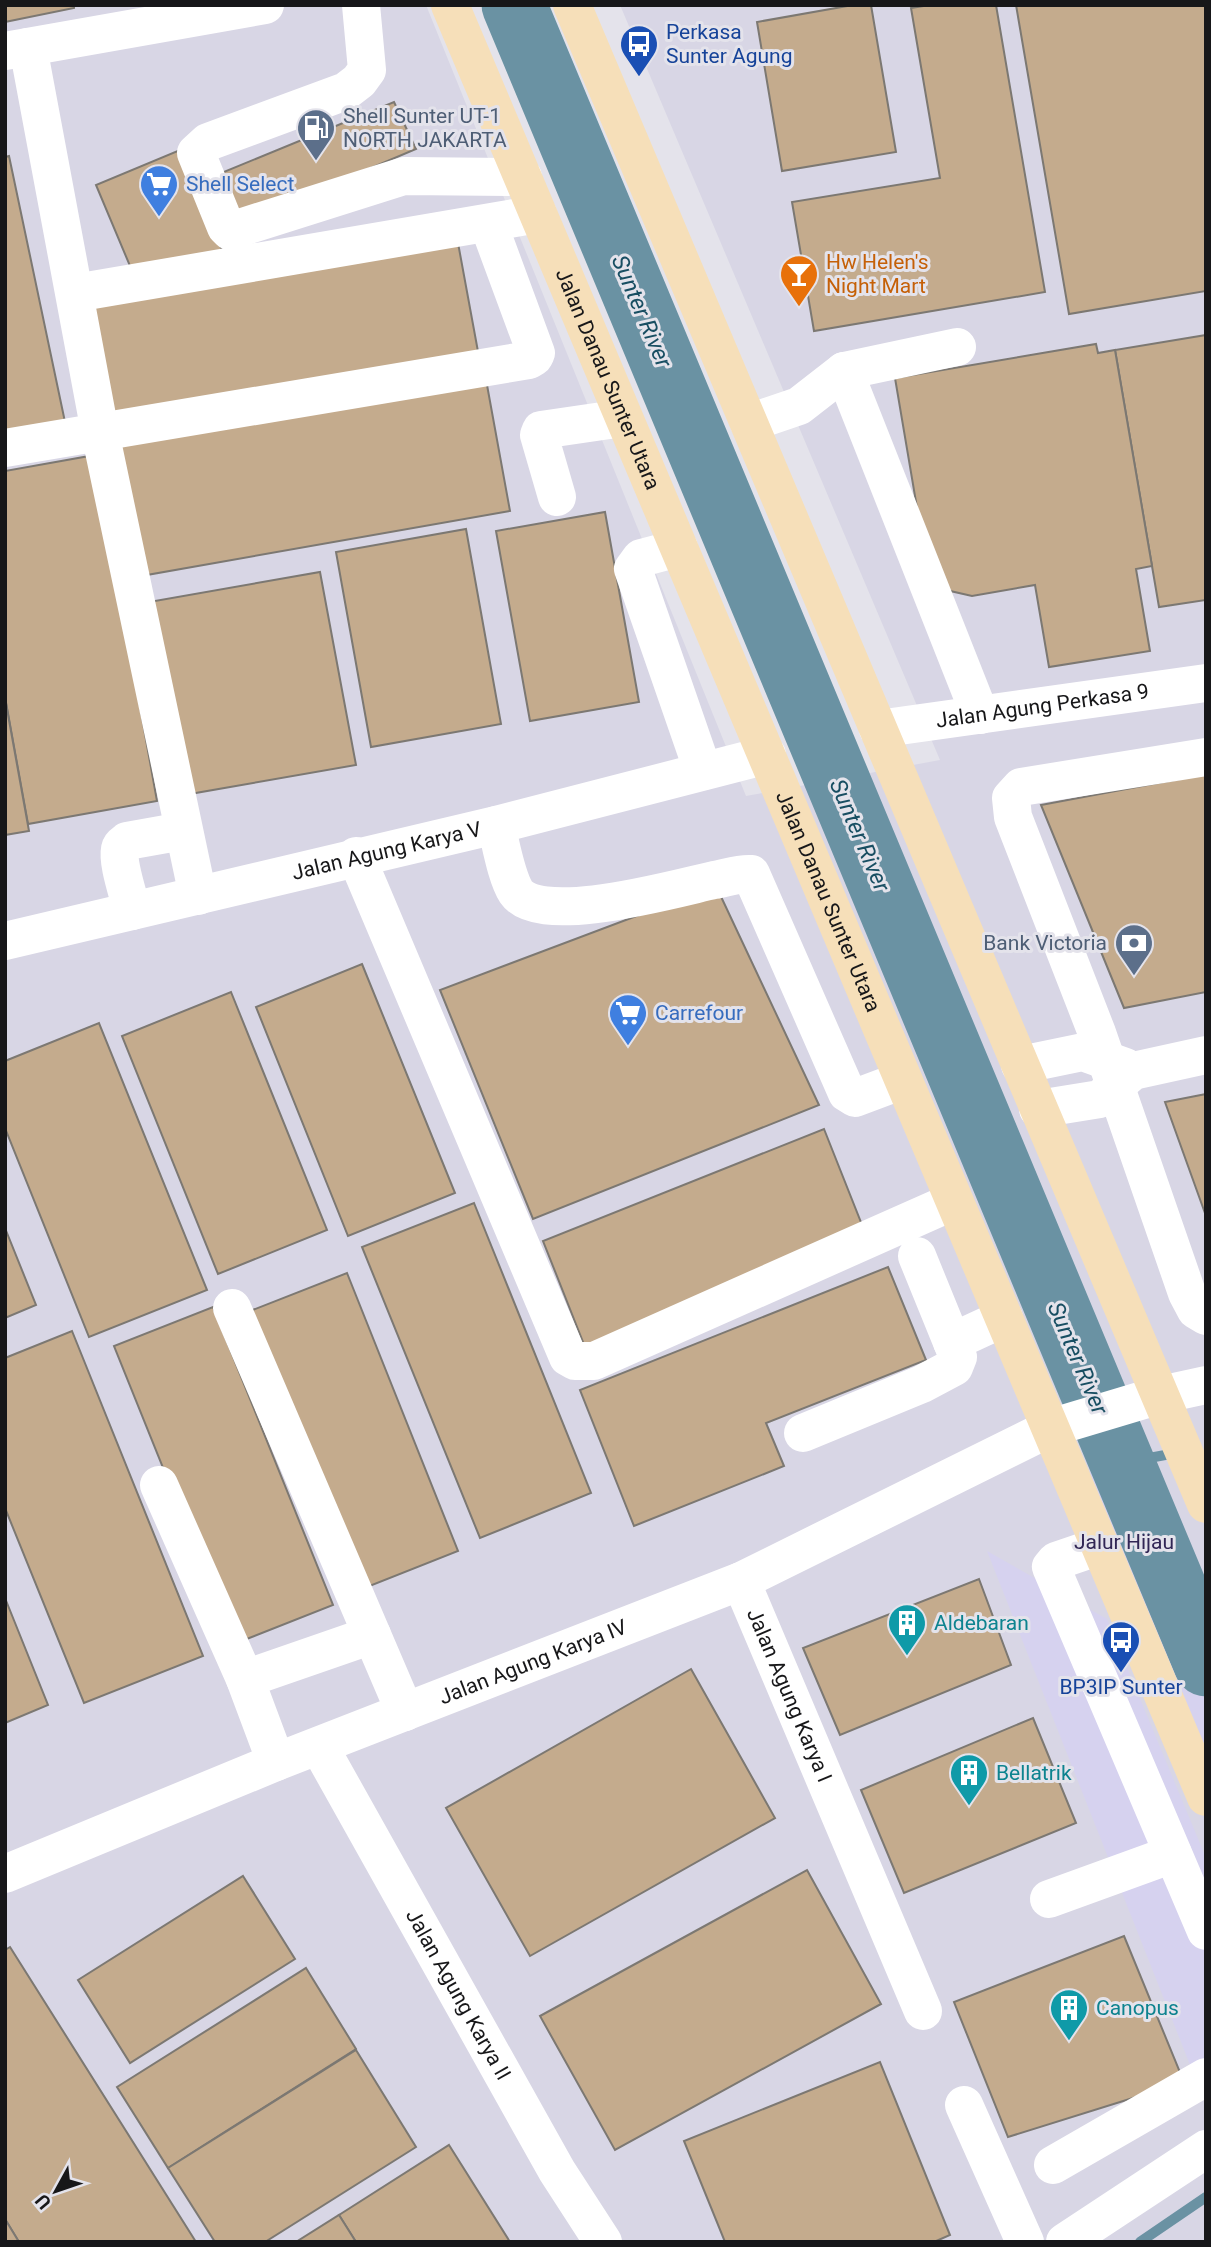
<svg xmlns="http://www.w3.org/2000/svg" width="1211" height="2247" font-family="Roboto,sans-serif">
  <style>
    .built { fill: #d8d6e5 }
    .green { fill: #d6d2ef }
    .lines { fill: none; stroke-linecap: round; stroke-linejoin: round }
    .stream { stroke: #6a92a3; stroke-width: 10 }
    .river { stroke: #6a92a3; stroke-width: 65 }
    .building { fill: #c4ab8d; stroke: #7c7872; stroke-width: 2 }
    .minor { stroke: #fff; stroke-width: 38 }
    .major { stroke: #f6dfb9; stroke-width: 38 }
    .labels { text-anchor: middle; stroke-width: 6; stroke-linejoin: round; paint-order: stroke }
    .transit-label { font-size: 21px; fill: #164399; stroke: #e4e3eb; text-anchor: start }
    .service-label { font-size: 21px; fill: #4e5e75; stroke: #e4e3eb; text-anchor: start }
    .shop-label { font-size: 21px; fill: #366cbe; stroke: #e4e3eb; text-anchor: start }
    .food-label { font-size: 21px; fill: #c56008; stroke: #e4e3eb; text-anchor: start }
    .street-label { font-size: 21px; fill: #171719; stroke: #e4e3eb }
    .park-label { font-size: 21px; fill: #312655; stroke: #e4e3eb }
    .culture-label { font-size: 21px; fill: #0d838f; stroke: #e4e3eb; text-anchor: start }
    .water-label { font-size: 23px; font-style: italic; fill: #184e62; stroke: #e4e3eb }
  </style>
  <rect width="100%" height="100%" fill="#e4e3eb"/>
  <polygon class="built" points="5,5 426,5 746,796 940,760 620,5 1206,5 1206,2242 5,2242"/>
  <g class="green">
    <polygon points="1117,1462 1206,1676 1206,1786 1075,1479"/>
    <polygon points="987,1551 1107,1619 1206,1858 1206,2067 1194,2075"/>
  </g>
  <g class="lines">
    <g class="stream">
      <polyline points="1122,1463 1176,1453"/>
      <polyline points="1140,2242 1206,2197"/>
    </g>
    <polyline class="river" points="514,5 1206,1664"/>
  </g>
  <g class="building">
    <polygon points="5,5 74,5 74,8 5,22"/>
    <polygon points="853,5 871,5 896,152 782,171 757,22"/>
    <polygon points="930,5 996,5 1045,292 814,331 792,202 940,178 911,8"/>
    <polygon points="1016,5 1206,5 1206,291 1069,314"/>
    <polygon points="394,102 416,149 236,225 214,176"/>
    <polygon points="180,150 222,250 138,285 96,185"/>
    <polygon points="9,156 65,422 5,434 5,157"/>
    <polygon points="456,232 479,357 107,423 84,298"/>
    <polygon points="1206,335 1206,600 1159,607 1115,350"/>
    <polygon points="1096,344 1098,353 1115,350 1152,566 1136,569 1150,651 1049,667 1035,585 972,596 946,590 926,561 895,378"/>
    <polygon points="485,374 510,511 141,576 116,439"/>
    <polygon points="95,455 157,801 28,824 5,697 5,471"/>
    <polygon points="605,512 639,702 530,721 496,531"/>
    <polygon points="466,529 501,724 371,747 336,552"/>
    <polygon points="320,572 356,765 184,795 149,602"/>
    <polygon points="5,698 29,831 5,835"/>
    <polygon points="1206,774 1206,992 1124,1008 1041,805"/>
    <polygon points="716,886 819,1105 533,1219 440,990"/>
    <polygon points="362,964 455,1193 348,1236 256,1007"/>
    <polygon points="231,992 327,1230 218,1274 122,1036"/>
    <polygon points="99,1023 207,1290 89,1337 5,1128 5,1061"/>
    <polygon points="1206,1094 1206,1216 1165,1102"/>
    <polygon points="824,1129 866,1235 585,1347 543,1241"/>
    <polygon points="474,1203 591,1493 480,1538 362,1247"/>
    <polygon points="5,1228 36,1305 5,1318"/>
    <polygon points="888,1267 926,1360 766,1423 784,1466 634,1526 580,1390"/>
    <polygon points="347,1273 458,1551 357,1591 245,1313"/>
    <polygon points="213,1307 333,1605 234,1644 114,1346"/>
    <polygon points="72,1331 203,1656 84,1703 5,1508 5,1358"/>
    <polygon points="979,1579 1011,1665 840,1735 803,1648"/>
    <polygon points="5,1598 48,1705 5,1723"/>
    <polygon points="691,1669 775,1818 530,1956 446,1808"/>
    <polygon points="1033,1718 1076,1823 904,1893 861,1790"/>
    <polygon points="807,1870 881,2004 615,2150 540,2016"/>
    <polygon points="243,1876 295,1959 130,2063 78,1980"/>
    <polygon points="1124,1936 1184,2082 1008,2137 954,2002"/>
    <polygon points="10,1947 196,2242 19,2242 5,2219 5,1950"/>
    <polygon points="306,1968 356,2049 168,2168 117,2087"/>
    <polygon points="356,2050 416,2147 265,2242 215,2242 168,2168"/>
    <polygon points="880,2062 950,2235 934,2242 725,2242 684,2141"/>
    <polygon points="449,2145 510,2242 356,2242 339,2215"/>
    <polygon points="339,2215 356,2242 296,2242"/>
    <polygon points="5,2219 19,2242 5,2242"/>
  </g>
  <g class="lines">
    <g class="minor">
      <polyline points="361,5 367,70 359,81 346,91 208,142 196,153 226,227 230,231 404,176 523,177"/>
      <polyline points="28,47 100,432 198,896"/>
      <polyline points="5,51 265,5"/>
      <polyline points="75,293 538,214"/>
      <polyline points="844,371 980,715"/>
      <polyline points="749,423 799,406 844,371 957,347"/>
      <polyline points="5,448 529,360 534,357 536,353 488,223"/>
      <polyline points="557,497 539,435 541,430 623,418"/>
      <polyline points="679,548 641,558 633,569 703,771"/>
      <path id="s1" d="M878 729 1206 683"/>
      <polyline points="1206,757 1021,787 1011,798 1013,817 1097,1033 1187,1293 1196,1310 1206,1316"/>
      <path d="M496 825C501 844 506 876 516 892 540 927 677 888 714 880 726 878 739 873 751 874L847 1093 855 1098 903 1080"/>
      <polyline points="356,856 568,1357 575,1361 594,1361 954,1201"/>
      <path d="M132 911C129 896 117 864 120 849 121 844 124 844 127 841L183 831"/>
      <path id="s2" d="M5 941 496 825 767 755"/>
      <polyline points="1020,1065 1083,1052 1125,1067"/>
      <polyline points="1038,1109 1100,1099 1133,1071 1206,1055"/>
      <polyline points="917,1256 952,1342 1004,1318"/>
      <polyline points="232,1308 405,1712"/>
      <polyline points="803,1433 922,1384 954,1367 958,1357 952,1342"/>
      <polyline points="159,1485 245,1679 276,1762"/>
      <polyline points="1100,1546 1056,1561 1051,1567 1206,1931"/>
      <path id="s3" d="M741 1581 923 2011"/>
      <polyline points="245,1679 372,1635"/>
      <path id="s4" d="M319 1746 557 2171 603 2242"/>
      <path id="s5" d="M5 1874 276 1762 741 1581 1050 1428 1160 1395 1206 1385"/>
      <polyline points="1049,1899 1173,1854"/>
      <polyline points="964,2105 1025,2242"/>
      <polyline points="1053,2165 1206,2077"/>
      <polyline points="1065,2242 1206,2149"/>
    </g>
    <g class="major">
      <path id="s6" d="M450 5 1206 1797"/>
      <polyline points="572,5 1206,1504"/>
    </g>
  </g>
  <defs>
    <symbol id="bus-pin" viewBox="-11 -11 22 30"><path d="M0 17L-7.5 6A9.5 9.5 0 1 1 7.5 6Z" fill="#1a4fb4" stroke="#e4e3eb"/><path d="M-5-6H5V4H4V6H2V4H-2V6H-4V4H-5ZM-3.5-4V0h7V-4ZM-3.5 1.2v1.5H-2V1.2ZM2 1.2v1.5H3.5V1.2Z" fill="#fff"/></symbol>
    <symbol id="fuel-pin" viewBox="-11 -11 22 30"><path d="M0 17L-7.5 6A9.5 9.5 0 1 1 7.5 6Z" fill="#5c6f8a" stroke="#e4e3eb"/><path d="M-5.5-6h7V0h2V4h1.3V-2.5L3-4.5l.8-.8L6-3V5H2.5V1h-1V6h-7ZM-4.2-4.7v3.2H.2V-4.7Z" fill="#fff"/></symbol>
    <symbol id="supermarket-pin" viewBox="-11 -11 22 30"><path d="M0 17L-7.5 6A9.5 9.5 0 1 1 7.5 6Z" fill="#3f7fe0" stroke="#e4e3eb"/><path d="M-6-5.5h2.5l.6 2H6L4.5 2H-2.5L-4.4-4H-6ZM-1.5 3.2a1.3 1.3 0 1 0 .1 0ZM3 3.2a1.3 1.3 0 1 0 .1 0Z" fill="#fff"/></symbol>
    <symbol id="bar-pin" viewBox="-11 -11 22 30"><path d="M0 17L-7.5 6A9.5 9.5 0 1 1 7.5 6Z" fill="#e8710a" stroke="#e4e3eb"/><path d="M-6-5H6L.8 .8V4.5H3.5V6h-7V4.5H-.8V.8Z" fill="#fff"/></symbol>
    <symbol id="bank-pin" viewBox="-11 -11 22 30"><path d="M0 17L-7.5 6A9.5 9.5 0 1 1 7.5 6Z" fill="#5c6f8a" stroke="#e4e3eb"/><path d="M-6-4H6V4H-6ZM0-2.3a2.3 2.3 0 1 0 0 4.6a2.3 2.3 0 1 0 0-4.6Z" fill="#fff"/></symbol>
    <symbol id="building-pin" viewBox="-11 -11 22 30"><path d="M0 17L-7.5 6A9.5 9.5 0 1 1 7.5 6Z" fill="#0f9aa8" stroke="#e4e3eb"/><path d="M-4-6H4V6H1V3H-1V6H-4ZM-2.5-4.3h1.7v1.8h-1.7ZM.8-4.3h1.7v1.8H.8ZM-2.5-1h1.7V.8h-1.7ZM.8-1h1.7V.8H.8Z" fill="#fff"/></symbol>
  </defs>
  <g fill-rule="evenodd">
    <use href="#bus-pin" x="617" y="22" width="44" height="60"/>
    <use href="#fuel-pin" x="294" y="106" width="44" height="60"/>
    <use href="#supermarket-pin" x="137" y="162" width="44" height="60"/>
    <use href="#bar-pin" x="777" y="252" width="44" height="60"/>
    <use href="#bank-pin" x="1112" y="921" width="44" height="60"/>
    <use href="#supermarket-pin" x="606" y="991" width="44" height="60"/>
    <use href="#building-pin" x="885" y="1601" width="44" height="60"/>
    <use href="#bus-pin" x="1099" y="1618" width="44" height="60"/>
    <use href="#building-pin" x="947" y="1751" width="44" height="60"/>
    <use href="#building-pin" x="1047" y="1986" width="44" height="60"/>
  </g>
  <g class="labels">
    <g class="transit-label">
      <text x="666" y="39">Perkasa<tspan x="666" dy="24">Sunter Agung</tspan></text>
      <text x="1121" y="1694" text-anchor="middle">BP3IP Sunter</text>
    </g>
    <g class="service-label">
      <text x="343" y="123">Shell Sunter UT-1<tspan x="343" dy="24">NORTH JAKARTA</tspan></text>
      <text x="1107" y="950" text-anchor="end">Bank Victoria</text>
    </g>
    <g class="shop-label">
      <text x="186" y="191">Shell Select</text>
      <text x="655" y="1020">Carrefour</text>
    </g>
    <g class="food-label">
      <text x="826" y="269">Hw Helen's<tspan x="826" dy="24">Night Mart</tspan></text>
    </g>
    <g class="street-label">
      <text dy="7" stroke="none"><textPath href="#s6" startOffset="406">Jalan Danau Sunter Utara</textPath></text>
      <text dy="7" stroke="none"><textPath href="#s1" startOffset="166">Jalan Agung Perkasa 9</textPath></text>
      <text dy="7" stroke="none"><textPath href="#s2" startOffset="392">Jalan Agung Karya V</textPath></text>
      <text dy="7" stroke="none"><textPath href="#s6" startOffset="973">Jalan Danau Sunter Utara</textPath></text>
      <text dy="7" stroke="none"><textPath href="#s5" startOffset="569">Jalan Agung Karya IV</textPath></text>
      <text dy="7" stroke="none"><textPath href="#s3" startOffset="124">Jalan Agung Karya I</textPath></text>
      <text dy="7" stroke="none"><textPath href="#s4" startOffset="285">Jalan Agung Karya II</textPath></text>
    </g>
    <g class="park-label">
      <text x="1124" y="1549">Jalur Hijau</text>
    </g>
    <g class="culture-label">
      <text x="934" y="1630">Aldebaran</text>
      <text x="996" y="1780">Bellatrik</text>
      <text x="1096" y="2015">Canopus</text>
    </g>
    <g class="water-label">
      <text transform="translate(642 311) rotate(67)" y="8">Sunter River</text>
      <text transform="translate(860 835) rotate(67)" y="8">Sunter River</text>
      <text transform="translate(1078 1358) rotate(67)" y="8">Sunter River</text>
    </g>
  </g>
  <rect width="1211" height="2247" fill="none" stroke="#171719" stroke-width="14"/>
  <g transform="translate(56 2191) rotate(230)" stroke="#e4e3eb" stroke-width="5" paint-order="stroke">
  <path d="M0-5L12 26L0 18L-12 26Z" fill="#171719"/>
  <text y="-10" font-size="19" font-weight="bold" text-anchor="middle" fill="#171719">U</text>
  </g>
</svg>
